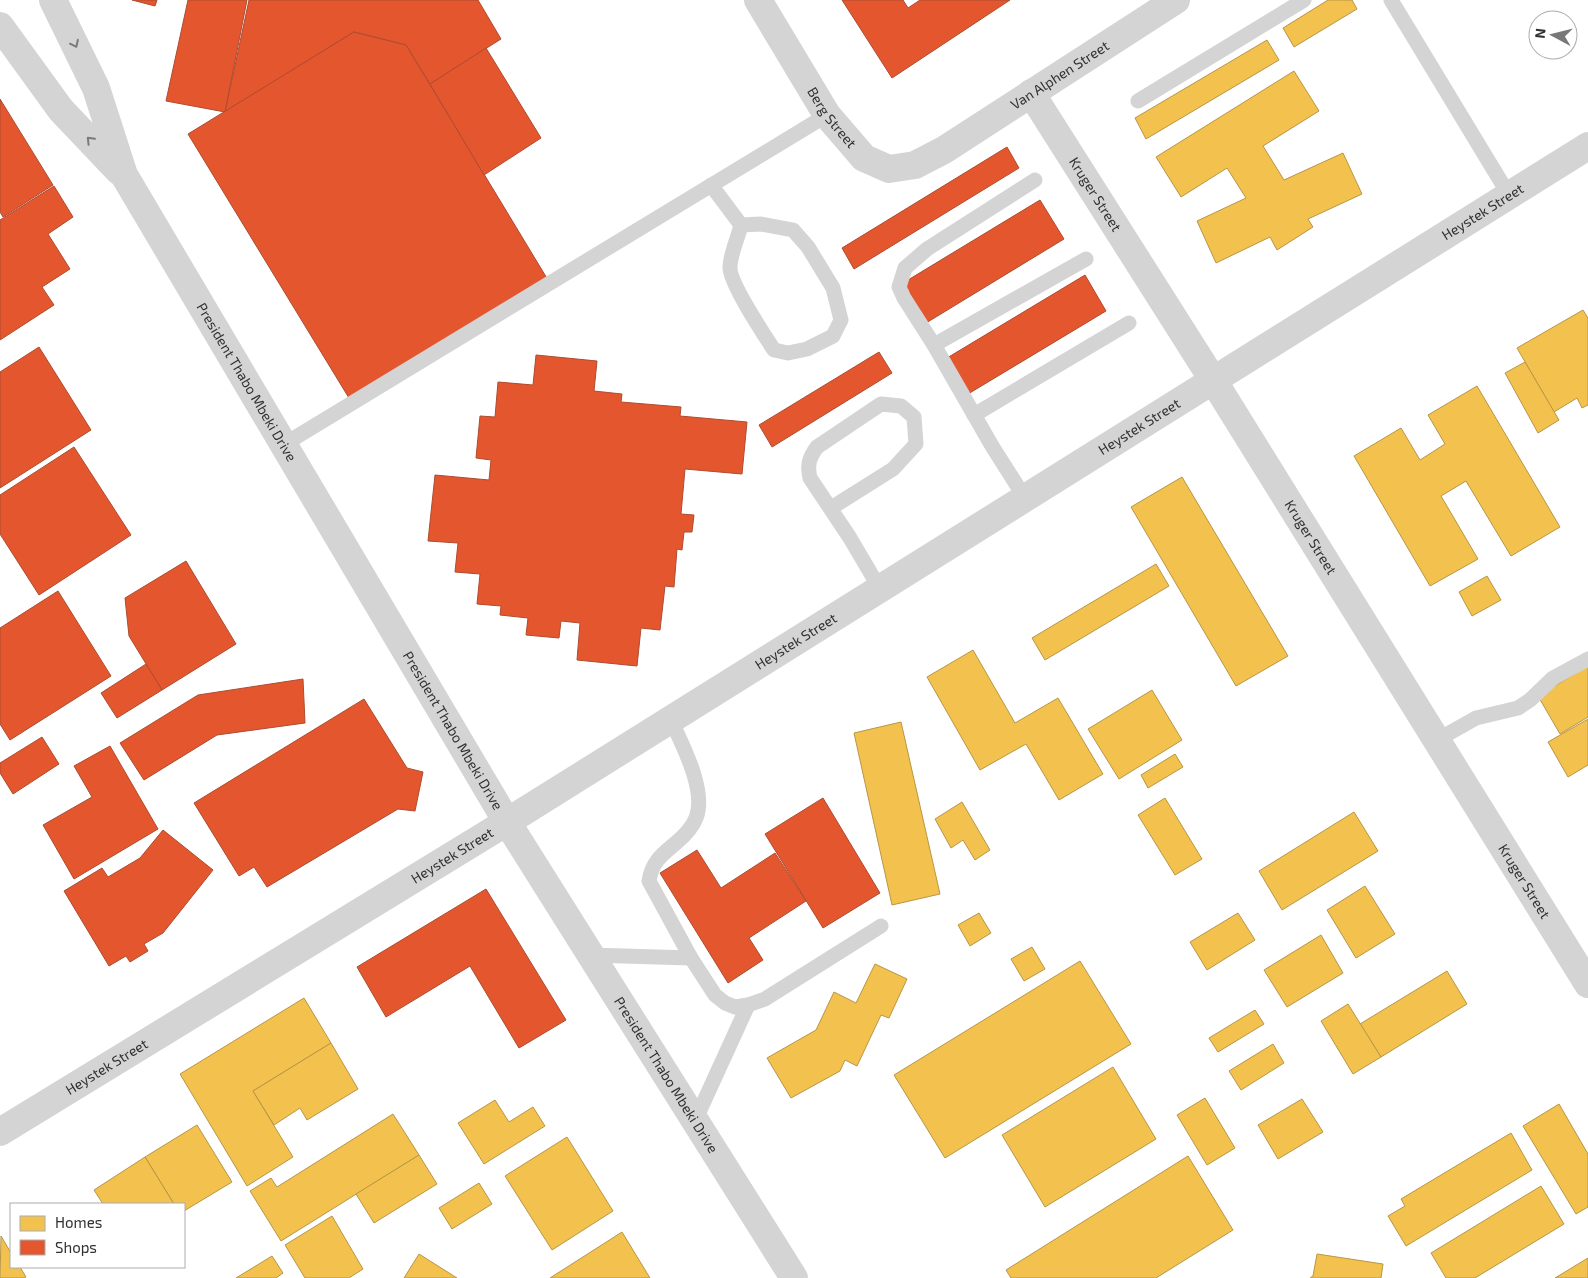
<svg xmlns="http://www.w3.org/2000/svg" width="1588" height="1278" font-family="'Exo 2',sans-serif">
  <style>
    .homes { fill: #f2c14e; stroke: #b89645 }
    .shops { fill: #e4572e; stroke: #ae4b2f }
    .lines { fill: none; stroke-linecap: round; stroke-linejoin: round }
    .service { stroke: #d4d4d4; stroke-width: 15 }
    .minor { stroke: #d4d4d4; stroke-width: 28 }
    .tertiary { stroke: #d4d4d4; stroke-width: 28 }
    .oneway { stroke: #7a7a7a }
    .labels { text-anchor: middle; stroke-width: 5; stroke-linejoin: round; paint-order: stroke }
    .street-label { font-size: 14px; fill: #303030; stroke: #fff }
  </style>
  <rect width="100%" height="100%" fill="#fff"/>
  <g class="homes">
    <polygon points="1328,0 1352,0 1357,9 1294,47 1283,28"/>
    <polygon points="1267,40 1279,60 1146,139 1135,118"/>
    <polygon points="1294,71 1319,111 1263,146 1284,180 1343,153 1362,194 1308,219 1313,227 1277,250 1270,237 1216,263 1197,221 1246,198 1227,168 1181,197 1156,157"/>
    <polygon points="1583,310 1588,318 1588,405 1582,408 1577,398 1554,412 1517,348"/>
    <polygon points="1525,362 1559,420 1538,433 1505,373"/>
    <polygon points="1477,386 1560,527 1511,556 1466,481 1441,496 1478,559 1430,586 1354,456 1401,428 1420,460 1445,444 1428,415"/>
    <polygon points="1182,477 1288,656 1236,686 1131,507"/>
    <polygon points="1156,564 1169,586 1045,660 1032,638"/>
    <polygon points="1487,576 1501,600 1472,616 1459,592"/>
    <polygon points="973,650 1015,723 1058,698 1103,774 1059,800 1026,744 980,770 927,677"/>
    <polygon points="1588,666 1588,717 1560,734 1538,696"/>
    <polygon points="1152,690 1182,740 1119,779 1088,729"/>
    <polygon points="1588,719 1588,765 1568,777 1548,742"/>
    <polygon points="901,722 940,894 892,905 854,733"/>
    <polygon points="1175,754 1183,767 1148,788 1141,775"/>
    <polygon points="1165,798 1202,859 1175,875 1138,815"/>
    <polygon points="962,802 990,850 975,860 963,840 951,848 935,819"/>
    <polygon points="1354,812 1378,851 1282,910 1259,871"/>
    <polygon points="1365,886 1395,934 1356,958 1327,910"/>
    <polygon points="979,913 991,933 970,946 958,925"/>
    <polygon points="1238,913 1255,940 1207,970 1190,942"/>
    <polygon points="1321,935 1343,973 1287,1007 1264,970"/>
    <polygon points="1032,947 1045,969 1024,981 1011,959"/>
    <polygon points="1080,961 1131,1044 945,1158 894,1075"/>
    <polygon points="875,964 907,979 889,1018 881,1015 857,1066 845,1060 840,1071 791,1098 767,1058 816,1030 834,992 856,1003"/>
    <polygon points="1447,971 1467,1004 1381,1057 1360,1024"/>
    <polygon points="304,998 331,1043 253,1091 293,1157 247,1186 180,1074"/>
    <polygon points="1348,1004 1381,1057 1353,1074 1321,1021"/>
    <polygon points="1255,1010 1264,1024 1218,1052 1209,1038"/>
    <polygon points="331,1043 358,1089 307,1120 300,1108 274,1125 253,1091"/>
    <polygon points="1273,1044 1284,1063 1241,1090 1229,1071"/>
    <polygon points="1113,1067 1156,1139 1045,1207 1002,1135"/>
    <polygon points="1205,1098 1235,1148 1207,1165 1177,1115"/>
    <polygon points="1302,1099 1323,1132 1278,1159 1258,1125"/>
    <polygon points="495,1100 509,1122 533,1107 545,1126 484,1164 458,1123"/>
    <polygon points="1559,1104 1588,1154 1588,1207 1576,1214 1523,1126"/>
    <polygon points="393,1114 419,1155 281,1241 250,1191 271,1178 277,1187"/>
    <polygon points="197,1125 232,1182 184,1211 184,1204 174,1204 145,1157"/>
    <polygon points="1511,1133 1532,1170 1406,1246 1388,1216 1405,1206 1401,1199"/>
    <polygon points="567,1137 613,1211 552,1250 505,1176"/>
    <polygon points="419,1155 437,1184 374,1223 356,1194"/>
    <polygon points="1188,1156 1233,1230 1156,1278 1011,1278 1006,1270"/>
    <polygon points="145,1157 174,1204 103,1204 94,1190"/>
    <polygon points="479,1183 492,1204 452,1229 439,1208"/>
    <polygon points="1541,1186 1564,1224 1475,1278 1446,1278 1431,1253"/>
    <polygon points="332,1216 363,1269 349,1278 305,1278 285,1245"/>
    <polygon points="622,1232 650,1278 550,1278"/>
    <polygon points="1,1236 11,1253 11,1267 20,1267 26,1277 24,1278 0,1278"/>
    <polygon points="419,1254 457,1278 404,1278"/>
    <polygon points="1317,1254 1383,1264 1381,1278 1310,1278 1313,1276"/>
    <polygon points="272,1256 283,1273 276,1278 236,1278"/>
    <polygon points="1588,1258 1588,1278 1555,1278"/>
  </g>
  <g class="shops">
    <polygon points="132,0 157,0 155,6"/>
    <polygon points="188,0 247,0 225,112 166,101"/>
    <polygon points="249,0 478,0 501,39 430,84 406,45 354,32 225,112"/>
    <polygon points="842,0 903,0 908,8 920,0 1010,0 892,78"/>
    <polygon points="354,32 406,45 548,280 349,398 188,134"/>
    <polygon points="486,48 541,138 484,175 430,84"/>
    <polygon points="0,99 53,185 3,217 0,212"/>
    <polygon points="1007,147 1019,168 854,269 842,248"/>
    <polygon points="54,186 73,217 48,234 70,269 42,287 54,305 0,340 0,220"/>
    <polygon points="1040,200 1064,239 926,323 903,283"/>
    <polygon points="1085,275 1106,311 968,394 947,358"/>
    <polygon points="39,347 91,430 0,488 0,372"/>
    <polygon points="879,352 892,373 772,447 759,425"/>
    <polygon points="536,355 597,361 594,391 622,394 621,402 681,407 680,416 747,422 742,474 685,469 681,514 694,515 692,532 684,532 682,550 677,549 674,587 665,586 660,630 641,628 637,666 577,660 580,623 561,621 559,638 526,635 528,618 500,615 501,606 477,604 480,574 455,572 458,543 428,541 435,475 489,480 491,460 476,458 480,416 495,417 498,382 533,385"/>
    <polygon points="74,447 131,535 39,595 0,534 0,495"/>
    <polygon points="186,561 236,644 162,690 129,636 125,598"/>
    <polygon points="58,591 111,676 10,740 0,724 0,628"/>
    <polygon points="146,664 162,690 117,718 101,693"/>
    <polygon points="303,679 305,723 217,735 144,780 120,743 198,695"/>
    <polygon points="364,699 407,768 423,772 415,811 398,809 267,887 254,867 239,876 194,803"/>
    <polygon points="42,737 59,764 13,794 0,773 0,763"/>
    <polygon points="110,746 158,829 74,879 43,825 92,797 74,766"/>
    <polygon points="823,798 880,893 823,928 765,834"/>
    <polygon points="163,830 213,870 163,933 144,944 148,951 130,962 126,956 109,966 64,891 102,868 108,877 140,858"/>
    <polygon points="697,850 721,888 775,853 806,901 749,938 763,960 728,983 660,873"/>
    <polygon points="486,889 566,1020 519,1048 470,966 386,1017 357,967"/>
  </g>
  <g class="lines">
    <g class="service">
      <polyline points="1391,0 1509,195"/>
      <polyline points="1138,101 1304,0"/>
      <polyline points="711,185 741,225"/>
      <path d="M761 224 793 230 808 247 833 288 841 320 833 336 807 349 788 353 774 350C765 336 729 282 730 267 730 255 738 238 741 225Z"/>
      <polyline points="934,345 1086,259"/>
      <polyline points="974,415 1129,323"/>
      <polyline points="283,445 827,115"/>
      <polyline points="1025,498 992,446 934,345 904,298 899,287 905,268 927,249 1035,180"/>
      <path d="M831 508 893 469 916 444 914 417 901 406 881 404 817 447C809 458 807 465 810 478L850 538 880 589"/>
      <path d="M671 720C682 744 707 791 696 818 693 826 684 836 677 842 663 854 652 861 649 881L691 958 715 995 725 1003 735 1007 748 1005 765 999 881 926"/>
      <polyline points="1437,740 1476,718 1518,708 1530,700 1553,678 1588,659"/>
      <polyline points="590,955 691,958"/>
      <polyline points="695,1121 748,1005"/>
    </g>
    <g class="minor">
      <path id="s1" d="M758 0 827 115 864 158 889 169 915 165 944 150 1176 0"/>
      <path id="s2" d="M1031 93 1213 380 1588 984"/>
      <path id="s3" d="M0 1132 507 822 1588 146"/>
    </g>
    <g class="tertiary">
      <path id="s4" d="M53 0 96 88 124 175 507 822 794 1278"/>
      <polyline points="0,26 61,110 119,171"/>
    </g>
  </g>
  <defs><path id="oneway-chevron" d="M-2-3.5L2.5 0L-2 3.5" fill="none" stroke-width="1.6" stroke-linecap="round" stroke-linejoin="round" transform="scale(1.25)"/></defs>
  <g class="oneway">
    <use href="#oneway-chevron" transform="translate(75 44) rotate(64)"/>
    <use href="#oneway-chevron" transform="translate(90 140) rotate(-134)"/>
  </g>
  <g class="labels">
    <g class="street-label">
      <text dy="5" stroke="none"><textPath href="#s1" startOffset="415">Van Alphen Street</textPath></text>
      <text dy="5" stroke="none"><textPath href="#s1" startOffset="139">Berg Street</textPath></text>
      <text dy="5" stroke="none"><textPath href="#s2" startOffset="120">Kruger Street</textPath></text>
      <text dy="5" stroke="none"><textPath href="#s3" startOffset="1745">Heystek Street</textPath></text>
      <text dy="5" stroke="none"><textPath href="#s4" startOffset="430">President Thabo Mbeki Drive</textPath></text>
      <text dy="5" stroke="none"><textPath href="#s3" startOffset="1340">Heystek Street</textPath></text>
      <text dy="5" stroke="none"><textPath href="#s2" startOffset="525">Kruger Street</textPath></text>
      <text dy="5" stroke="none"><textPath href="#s3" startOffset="935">Heystek Street</textPath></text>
      <text dy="5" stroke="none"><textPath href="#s4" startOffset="835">President Thabo Mbeki Drive</textPath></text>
      <text dy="5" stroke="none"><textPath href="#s3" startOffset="530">Heystek Street</textPath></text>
      <text dy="5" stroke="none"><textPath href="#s2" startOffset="930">Kruger Street</textPath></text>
      <text dy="5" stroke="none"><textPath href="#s3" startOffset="125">Heystek Street</textPath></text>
      <text dy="5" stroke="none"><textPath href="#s4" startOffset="1240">President Thabo Mbeki Drive</textPath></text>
    </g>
  </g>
  <rect x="10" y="1203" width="175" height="65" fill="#ffffff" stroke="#acacac"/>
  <rect x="20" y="1216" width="25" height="15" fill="#f2c14e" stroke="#acacac"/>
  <text x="55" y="1228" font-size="15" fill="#303030">Homes</text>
  <rect x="20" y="1240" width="25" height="15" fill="#e4572e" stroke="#acacac"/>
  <text x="55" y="1253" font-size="15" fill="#303030">Shops</text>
  <g transform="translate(1553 35) rotate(277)"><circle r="24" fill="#ffffff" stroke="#acacac"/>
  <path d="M0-4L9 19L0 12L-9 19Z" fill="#787878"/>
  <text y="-8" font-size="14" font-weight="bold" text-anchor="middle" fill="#303030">N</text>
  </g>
</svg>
